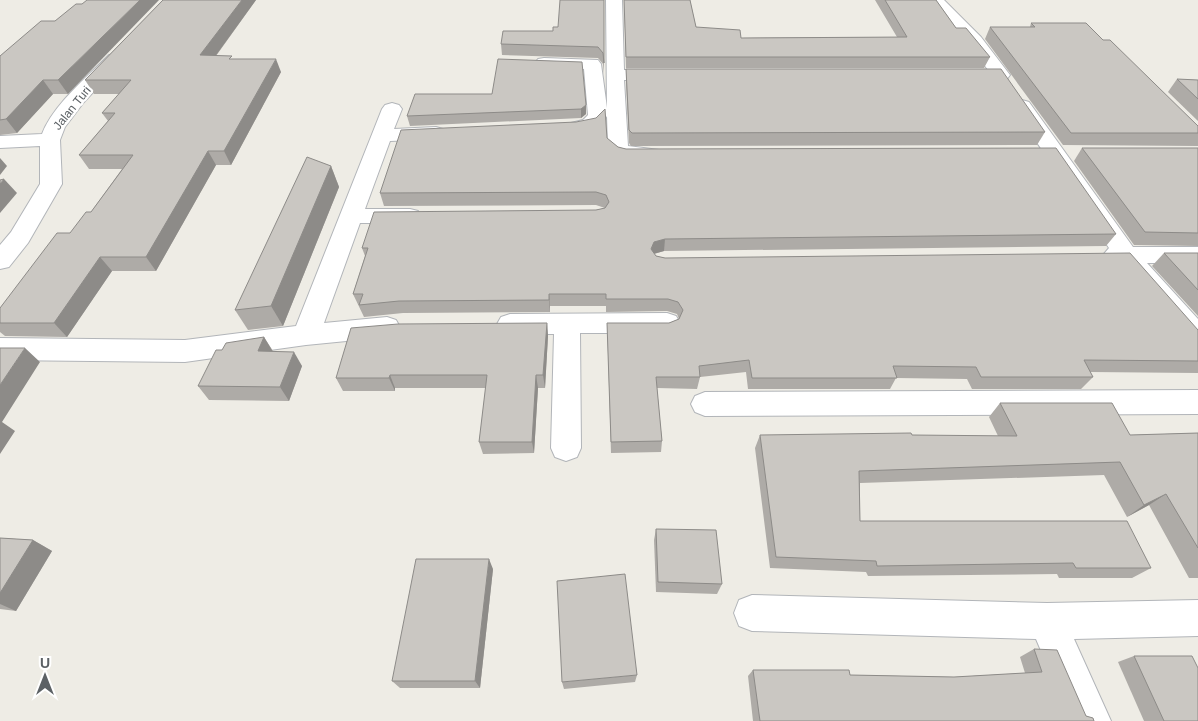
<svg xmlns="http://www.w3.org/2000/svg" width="1198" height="721" font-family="Helvetica,sans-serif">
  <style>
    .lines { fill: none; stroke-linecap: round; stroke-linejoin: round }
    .minor-casing { stroke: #b2b5b9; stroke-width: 2 }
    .minor { fill: #fff; fill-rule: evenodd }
    .wall { fill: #aeaba7 }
    .shaded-wall { fill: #8d8b88 }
    .building { fill: #cac7c2; stroke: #8d8b88 }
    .labels { text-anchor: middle; stroke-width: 4.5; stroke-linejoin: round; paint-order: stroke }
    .far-street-label { font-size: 12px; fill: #5c6165; stroke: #fff }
  </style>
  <rect width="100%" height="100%" fill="#eeece5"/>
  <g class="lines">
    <defs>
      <g id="minor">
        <path d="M606 0H622L624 70H664L670 71 673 75 670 79 664 80H624L628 146 659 150 662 154 659 158C643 162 618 164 608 149L607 116C599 130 586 135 571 131L568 127 571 123 583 120 588 115 584 69 544 68 538 67 535 63 538 59 544 58 598 60 601 64 607 108Z"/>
        <polygon points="927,0 944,0 981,37 1010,75 1007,79 1001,80 995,79 969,45"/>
        <path d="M115 54 121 55 124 59 84 102 65 127 60 140 62 184 28 243 9 267 0 269V245L11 232 40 184V146L0 148V136L42 134C53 105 87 77 109 55Z"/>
        <polygon points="1022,100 1029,102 1133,247 1198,247 1198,263 1147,263 1198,319 1198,347 1189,344 1120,263 1107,261 1103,255 1109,248 1012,106 1015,102"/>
        <polygon points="392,103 399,105 402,109 394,129 436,127 443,129 446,133 443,137 436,139 390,141 365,209 410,209 418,211 421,216 418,221 410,223 360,223 324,323 387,317 396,320 400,327 396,334 387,337 306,345 185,362 0,360 0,338 185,340 296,326 382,109 385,105"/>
        <polygon points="667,313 676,316 680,323 676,330 667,333 580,333 581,448 577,457 566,461 555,457 551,448 554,334 510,334 501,331 497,324 501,317 510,314"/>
        <polygon points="1198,390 1198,414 705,416 695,412 691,404 695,396 705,392"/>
        <polygon points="752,595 1047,603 1198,600 1198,636 1074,639 1111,721 1071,721 1036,639 752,631 739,626 734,613 739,600"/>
      </g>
    </defs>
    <use href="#minor" class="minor-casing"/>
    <use href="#minor" class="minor"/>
  </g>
  <g class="wall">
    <polygon points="163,0 256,0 216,56 281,72 231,165 216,165 156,271 112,271 67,337 5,336 0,332 0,308 91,212 122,169 89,169 79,155 108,121 102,113 119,94 94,94 85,80"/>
    <polygon points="604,0 604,74 603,64 598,58 502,55 501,44 553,31 558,27"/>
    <polygon points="624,0 690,0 696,27 741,38 897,37 875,0 936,0 956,28 990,57 984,68 626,68"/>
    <polygon points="82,4 68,94 53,94 17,133 0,135 0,56"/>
    <polygon points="1031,23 1103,40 1198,133 1198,146 1063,145 985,39 990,27 1030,27"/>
    <polygon points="626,69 1045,132 1037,145 631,146 629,143 626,82"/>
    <polygon points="1177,79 1198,80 1198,121 1168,92"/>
    <polygon points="586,105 586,114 581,118 410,126 407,116"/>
    <polygon points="607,138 618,147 626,149 1116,234 1106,246 664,251 654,254 656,256 665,258 1198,329 1198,373 1090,372 1093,377 1081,389 972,389 967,379 896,378 890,389 748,389 746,372 700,377 697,389 657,388 662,441 661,452 611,453 607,323 669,323 679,319 677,314 667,311 606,312 606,306 550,306 550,312 403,313 364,317 353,294 365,256 362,248 596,210 605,208 596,205 384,206 380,193"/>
    <polygon points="1082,148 1198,148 1198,246 1134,245 1074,161"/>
    <polygon points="331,166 339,187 283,326 248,330 235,310"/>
    <polygon points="1164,253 1198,253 1198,316 1152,266"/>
    <polygon points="547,323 548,336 545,388 538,388 534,453 483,454 479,442 486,388 395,388 395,391 343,391 336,378"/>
    <polygon points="264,337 273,351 302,366 289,401 209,400 198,386 222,350"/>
    <polygon points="1000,403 1130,435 1198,433 1198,578 1189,578 1149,505 1127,517 1104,475 860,483 860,521 1151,568 1132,578 1059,578 1057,574 868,576 866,572 770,568 755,448 760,435 998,436 989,417"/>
    <polygon points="656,529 722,584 717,594 656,592 654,540"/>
    <polygon points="0,538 33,540 52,551 16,611 0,609"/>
    <polygon points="493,569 480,688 400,688 392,681"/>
    <polygon points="1034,649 1086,716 1094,721 753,721 748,676 753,670 850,675 954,677 1025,673 1020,657"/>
    <polygon points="1134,656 1198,721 1144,721 1118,662"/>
    <polygon points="637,675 635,682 564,689 562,682"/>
  </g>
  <g class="shaded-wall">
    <polygon points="140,0 159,0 68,94 58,80"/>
    <polygon points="242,0 256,0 206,69 200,55"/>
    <polygon points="276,59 281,72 231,165 224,151"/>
    <polygon points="43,80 53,94 17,133 6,119"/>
    <polygon points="586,105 586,114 581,118 581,109"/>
    <polygon points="208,151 216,165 156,271 146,257"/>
    <polygon points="0,158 7,166 0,175"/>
    <polygon points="331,166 339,187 283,326 271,306"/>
    <polygon points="4,179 17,193 0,213 0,184"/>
    <polygon points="665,239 664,251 653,254 651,249 654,242"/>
    <polygon points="100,257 112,271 67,337 54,323"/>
    <polygon points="549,294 550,306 550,312 549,300"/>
    <polygon points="547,323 548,336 545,388 543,375"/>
    <polygon points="264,337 273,352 258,351"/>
    <polygon points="25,348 40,362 2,422 15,431 0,454 0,385"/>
    <polygon points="294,352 302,366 289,401 280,387"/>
    <polygon points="390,375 395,388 395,391 389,378"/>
    <polygon points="536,375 538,388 534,453 532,442"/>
    <polygon points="1166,494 1149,505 1127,517 1144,505"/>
    <polygon points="33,540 52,551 16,611 0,604 0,593"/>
    <polygon points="489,559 493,569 480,688 475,681"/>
  </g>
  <g class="building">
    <polygon points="87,0 140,0 58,80 43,80 6,119 0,120 0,56 41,21 55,21 76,4 82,4"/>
    <polygon points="163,0 242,0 200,55 232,56 229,59 276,59 224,151 208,151 146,257 100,257 54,323 0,323 0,308 57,233 70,233 86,212 91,212 133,155 79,155 115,113 102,113 131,80 85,80"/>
    <polygon points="560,0 604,0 604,63 603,53 598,47 501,44 503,31 553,31 553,27 558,27"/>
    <polygon points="624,0 690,0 696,27 740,30 741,38 907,37 885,0 936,0 956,28 966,28 990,57 626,57"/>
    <polygon points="1031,23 1086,23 1103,40 1110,40 1198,126 1198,133 1071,133 990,27 1035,27"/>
    <polygon points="498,59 582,62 586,105 581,109 407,116 415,94 492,94"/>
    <polygon points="626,69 1001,69 1045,132 632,133 629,130"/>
    <polygon points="1177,79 1198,80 1198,99"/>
    <polygon points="605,109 607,138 618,147 626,149 1056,148 1116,234 665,239 654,242 651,249 656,256 665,258 1130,253 1198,330 1198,361 1084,360 1093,377 981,377 976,367 893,366 897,378 752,378 749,360 699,366 700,377 656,377 662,441 611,442 607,323 669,323 679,319 683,310 678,302 668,299 606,299 606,294 549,294 549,300 399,301 359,305 363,294 353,294 368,248 362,248 374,212 596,210 605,208 609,202 606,195 596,192 380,193 401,130 576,122 596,118"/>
    <polygon points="1082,148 1198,148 1198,233 1145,232"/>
    <polygon points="307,157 331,166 271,306 235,310"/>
    <polygon points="4,179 0,184 0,180"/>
    <polygon points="1164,253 1198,253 1198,290"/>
    <polygon points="547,323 543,375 536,375 532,442 479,442 487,375 390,375 389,378 336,378 351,328 398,324"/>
    <polygon points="264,337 258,351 294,352 280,387 198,386 216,350 222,350 226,343"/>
    <polygon points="0,348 25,348 0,385"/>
    <polygon points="1000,403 1112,403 1130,435 1198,433 1198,548 1166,494 1144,505 1120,462 859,471 860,521 1127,521 1151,568 1076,568 1073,563 877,566 876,561 776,557 760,435 911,433 912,435 1017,436"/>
    <polygon points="656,529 716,530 722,584 658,582"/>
    <polygon points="0,538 33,540 0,593"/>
    <polygon points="416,559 489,559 475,681 392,681"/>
    <polygon points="625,574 637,675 562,682 557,581"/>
    <polygon points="1034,649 1057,650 1086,716 1093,718 1094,721 760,721 753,670 849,670 850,675 954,677 1042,672"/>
    <polygon points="1134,656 1192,656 1198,668 1198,721 1164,721"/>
  </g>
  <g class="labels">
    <g class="far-street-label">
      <text transform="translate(72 108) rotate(-51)" y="4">Jalan Turi</text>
    </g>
  </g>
  <g transform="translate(45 676)" stroke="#ffffff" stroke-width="4" paint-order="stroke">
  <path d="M0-4L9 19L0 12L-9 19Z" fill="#5c6165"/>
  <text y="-8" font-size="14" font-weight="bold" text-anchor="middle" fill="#5c6165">U</text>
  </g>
</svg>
